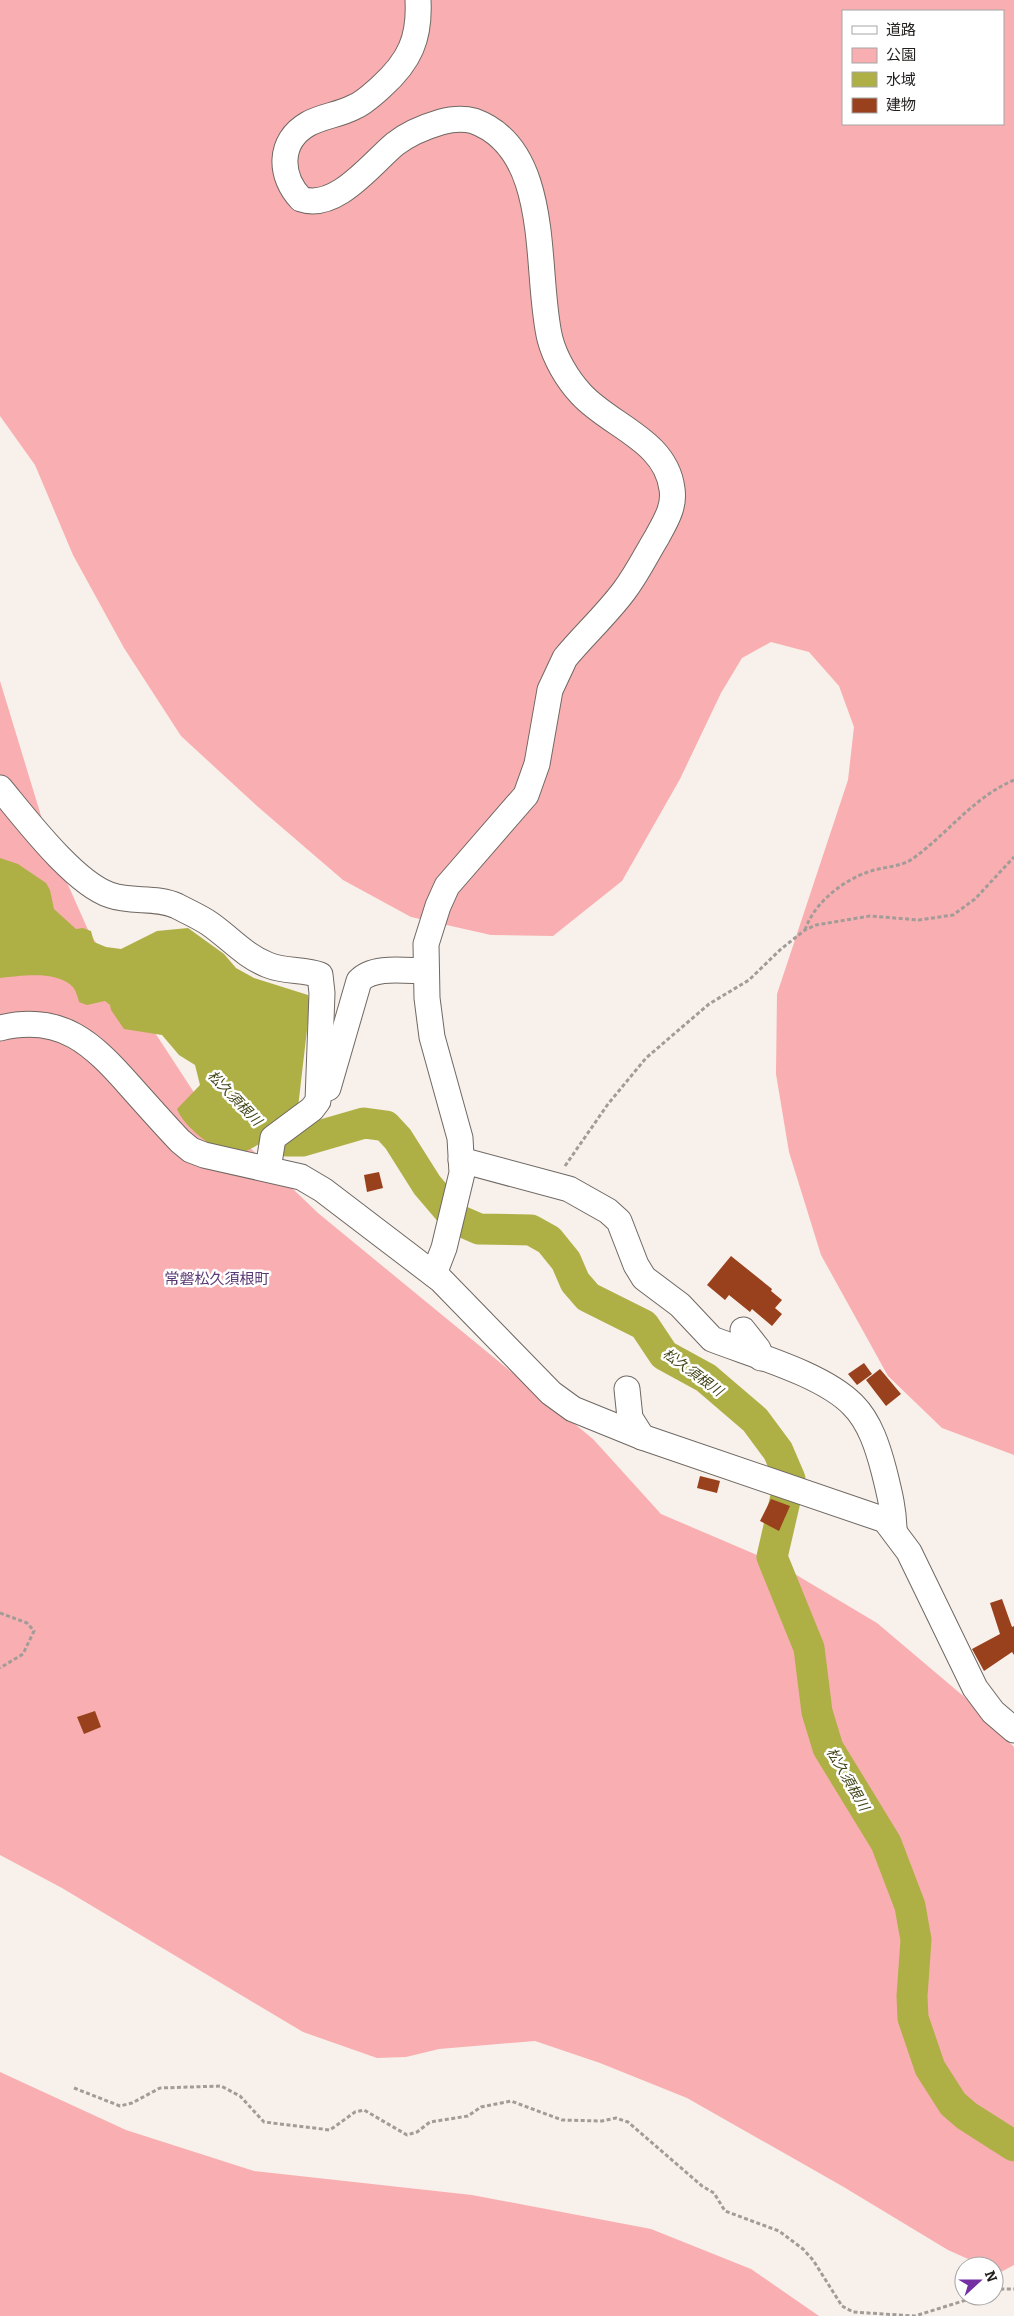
<svg xmlns="http://www.w3.org/2000/svg" width="1014" height="2316" font-family="Bitter,'Noto Sans JP',serif">
  <style>
    .green { fill: #f9afb1; fill-rule: evenodd }
    .water { fill: #aeb045 }
    .lines { fill: none; stroke-linecap: round; stroke-linejoin: round }
    .river { stroke: #aeb045; stroke-width: 31 }
    .building { fill: #99401c }
    .minor-casing { stroke: #6f6863; stroke-width: 27 }
    .path { stroke: #a29c98; stroke-width: 3; stroke-dasharray: 4 2.5; stroke-linecap: butt }
    .minor { stroke: #fff; stroke-width: 25 }
    .labels { text-anchor: middle; stroke-width: 5; stroke-linejoin: round; paint-order: stroke }
    .water-label { font-size: 14px; font-style: italic; fill: #434418; stroke: #fff }
    .quarter-label { font-size: 15px; fill: #593973; stroke: #fff }
  </style>
  <rect width="100%" height="100%" fill="#f8f0ea"/>
  <g class="green">
    <path d="M0 0H1014V1455L942 1428 888 1376 821 1255 789 1152 776 1074 777 994 848 780 854 727 839 686 809 652 771 642 742 658 721 693 680 779 622 881 553 936 491 935 411 917 343 880 257 806 181 736 124 648 73 555 35 465 0 416ZM843 11H1003V124H843Z"/>
    <polygon points="0,681 49,842 89,932 197,1097 318,1213 593,1439 661,1514 778,1564 877,1623 968,1700 1014,1747 1014,2265 999,2273 994,2271 994,2266 984,2266 948,2250 842,2186 687,2098 600,2063 535,2041 439,2049 406,2057 377,2058 303,2032 62,1888 0,1855"/>
    <polygon points="0,2072 126,2130 254,2171 472,2195 651,2229 751,2269 819,2316 0,2316"/>
  </g>
  <path class="water" d="M0 858 18 864 46 883 50 890 54 909 76 929 83 928 91 931 94 942 106 947 121 949 157 931 188 928 224 954 236 968 254 978 308 995 310 1004 297 1116C275 1133 256 1151 227 1157 211 1144 185 1129 177 1109L200 1085 195 1065 179 1055 162 1035 124 1029 111 1010 110 1005 105 1001 87 1005 79 1002C78 998 76 991 73 987 56 970 22 976 0 978Z"/>
  <g class="lines">
    <polyline class="river" points="253,1120 271,1134 287,1141 302,1141 364,1123 386,1126 398,1139 427,1185 456,1219 479,1229 531,1230 549,1240 566,1261 575,1282 588,1297 644,1325 664,1355 706,1378 755,1420 778,1451 790,1479 772,1557 809,1648 817,1712 828,1748 886,1843 910,1906 916,1940 912,1996 913,2018 930,2068 953,2104 967,2116 1014,2146"/>
  </g>
  <g class="building">
    <polygon points="379,1172 383,1188 367,1192 364,1175"/>
    <polygon points="731,1256 772,1289 771,1291 782,1300 775,1308 782,1314 772,1326 752,1309 750,1312 729,1295 725,1300 707,1285"/>
    <polygon points="864,1363 872,1374 857,1385 848,1374"/>
    <polygon points="880,1369 901,1394 886,1406 866,1380"/>
    <polygon points="700,1476 720,1481 717,1493 697,1488"/>
    <polygon points="771,1499 790,1506 779,1531 760,1521"/>
    <polygon points="1002,1599 1012,1627 1014,1626 1014,1655 1012,1652 984,1671 972,1649 1000,1634 990,1603"/>
    <polygon points="95,1711 101,1727 84,1734 77,1717"/>
  </g>
  <g class="lines">
    <defs>
      <g id="minor">
        <path d="M418 0C420 38 410 61 381 87 373 94 364 103 354 107 339 115 322 116 308 124 278 141 279 176 301 199 336 211 371 164 395 144 409 133 424 127 441 122 452 119 463 118 474 121 554 150 534 274 550 339 555 358 567 379 581 394 610 426 666 440 672 489 675 507 665 522 657 537 646 555 637 574 624 591 606 615 584 635 565 658L550 690 537 764 526 795 447 886 438 906 426 944 427 998 432 1037 460 1138 462 1173 444 1248 434 1274"/>
        <path d="M0 788C25 818 74 883 110 895 132 903 156 896 177 906 188 912 200 917 210 924 230 938 245 956 268 965 285 972 304 969 320 975L322 993 318 1101 312 1109 273 1138 268 1169"/>
        <path d="M0 1028C62 1013 93 1044 131 1087 147 1105 163 1123 180 1141L191 1150 204 1155 301 1177 323 1190 441 1280 551 1393 573 1409 642 1437 885 1520 909 1552 975 1688 993 1712 1014 1730"/>
        <path d="M328 1088 359 981C373 965 407 971 426 971"/>
        <path d="M461 1160 569 1189 608 1211 619 1221 636 1265 644 1278 680 1305 712 1339C753 1355 823 1374 853 1405 870 1422 878 1448 884 1471 889 1491 894 1510 894 1531"/>
        <polyline points="743,1330 758,1349 761,1358"/>
        <polyline points="627,1389 630,1418 642,1437"/>
      </g>
    </defs>
    <use href="#minor" class="minor-casing"/>
    <g class="path">
      <path d="M805 930C814 903 842 881 868 872 884 866 901 868 915 857 949 832 974 797 1014 780"/>
      <polyline points="565,1166 608,1104 646,1058 709,1004 749,980 781,949 805,930 816,925 870,916 919,920 953,915 975,899 1014,857"/>
      <polyline points="0,1613 27,1623 34,1631 23,1654 0,1668"/>
      <polyline points="74,2088 120,2106 132,2103 160,2088 221,2086 240,2096 264,2122 330,2130 355,2112 364,2110 407,2135 417,2132 430,2122 468,2116 481,2107 511,2101 562,2120 602,2121 616,2118 628,2122 702,2186 714,2193 725,2211 779,2231 803,2249 813,2260 842,2306 853,2312 915,2316 979,2296"/>
      <polyline points="994,2291 1003,2289 1014,2289"/>
    </g>
    <use href="#minor" class="minor"/>
  </g>
  <g class="labels">
    <g class="water-label">
      <text transform="translate(235 1098) rotate(46)" y="5">松久須根川</text>
      <text transform="translate(693 1372) rotate(36)" y="5">松久須根川</text>
      <text transform="translate(848 1779) rotate(60)" y="5">松久須根川</text>
    </g>
    <g class="quarter-label">
      <text x="217" y="1284">常磐松久須根町</text>
    </g>
  </g>
  <rect x="842" y="10" width="162" height="115" fill="#ffffff" stroke="#a7a5a5"/>
  <rect x="852" y="26" width="25" height="8" fill="#ffffff" stroke="#a7a5a5"/>
  <text x="886" y="35" font-size="15" fill="#221f1d">道路</text>
  <rect x="852" y="48" width="25" height="15" fill="#f9afb1" stroke="#a7a5a5"/>
  <text x="886" y="60" font-size="15" fill="#221f1d">公園</text>
  <rect x="852" y="72" width="25" height="15" fill="#aeb045" stroke="#a7a5a5"/>
  <text x="886" y="85" font-size="15" fill="#221f1d">水域</text>
  <rect x="852" y="98" width="25" height="15" fill="#99401c" stroke="#a7a5a5"/>
  <text x="886" y="110" font-size="15" fill="#221f1d">建物</text>
  <g transform="translate(979 2281) rotate(69)"><circle r="24" fill="#ffffff" stroke="#a7a5a5"/>
  <path d="M0-4L9 19L0 12L-9 19Z" fill="#742fa3"/>
  <text y="-8" font-size="14" font-weight="bold" text-anchor="middle" fill="#221f1d">N</text>
  </g>
</svg>
